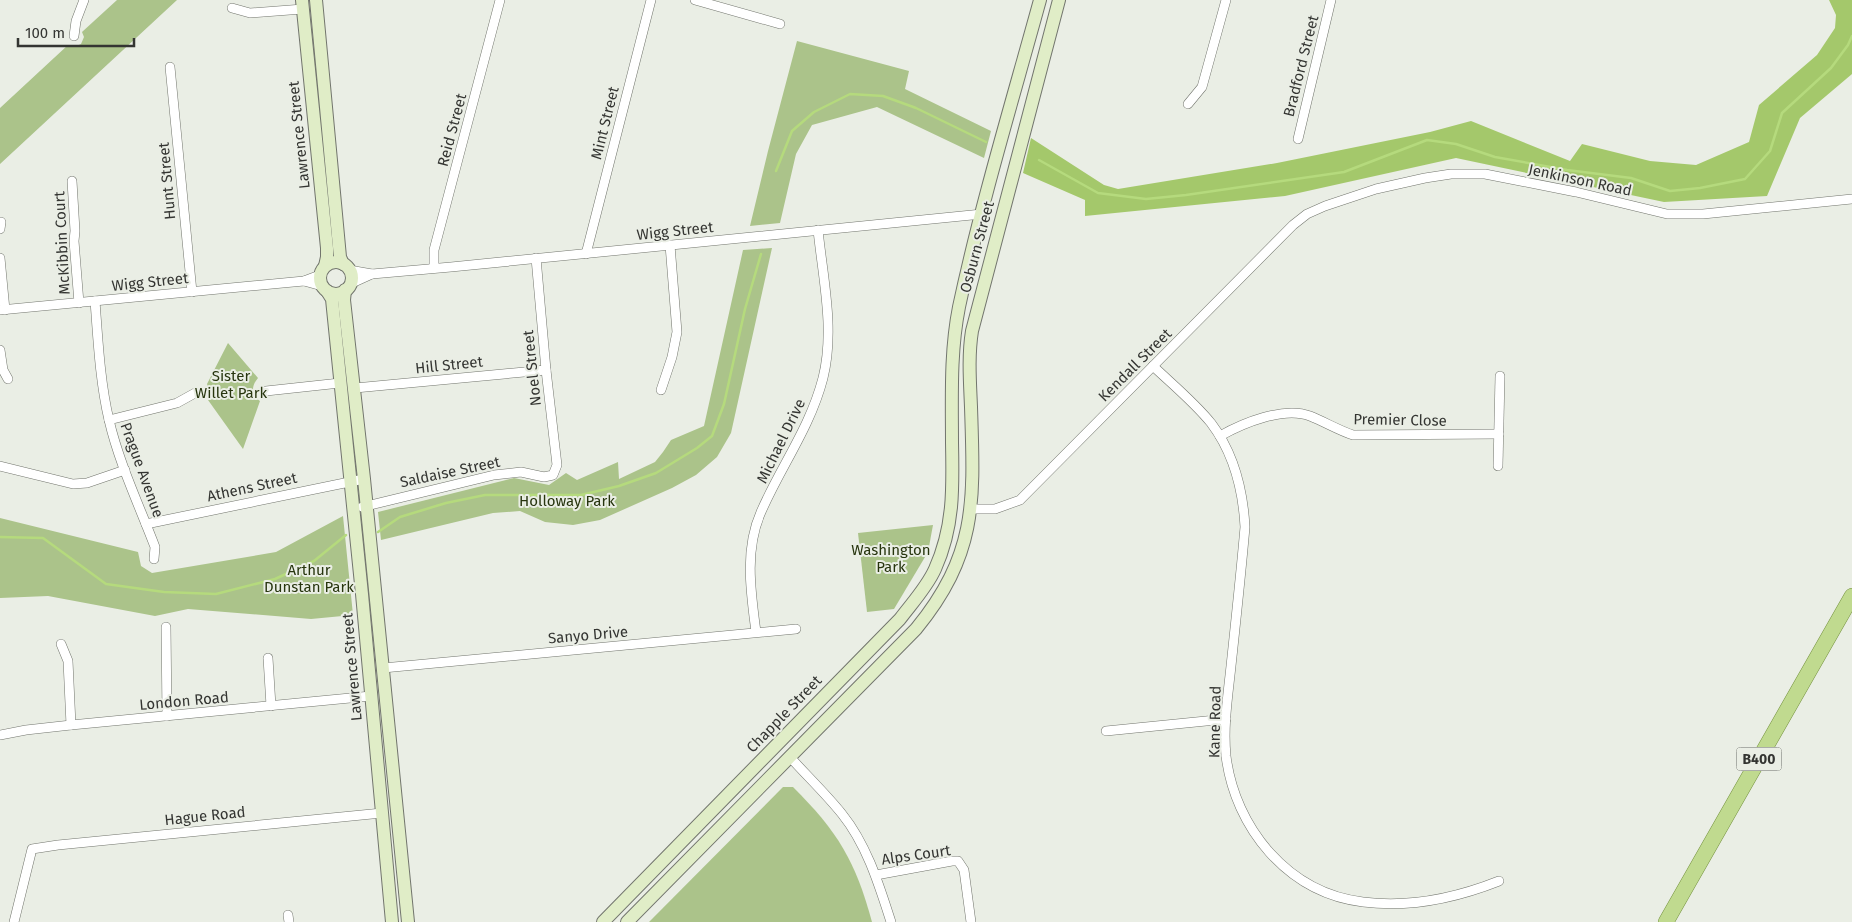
<svg xmlns="http://www.w3.org/2000/svg" width="1852" height="922" font-family="'Fira Sans',sans-serif">
  <style>
    .green { fill: #abc38a }
    .forest { fill: #a4c86b }
    .lines { fill: none; stroke-linecap: round; stroke-linejoin: round }
    .stream { stroke: #b5da7d; stroke-width: 2.5 }
    .street-casing { stroke: #72756d; stroke-width: 10 }
    .secondary-casing { stroke: #72756d; stroke-width: 14 }
    .primary-casing { stroke: #74913e; stroke-width: 16 }
    .street { stroke: #fff; stroke-width: 9 }
    .secondary { stroke: #e0edc7; stroke-width: 12 }
    .primary { stroke: #c0da8f; stroke-width: 15 }
    .labels { text-anchor: middle; stroke-width: 4; stroke-linejoin: round; paint-order: stroke }
    .shield { fill: #eaeee5; stroke: #6b6c68; stroke-width: 1 }
    .shield-label { font-size: 14px; font-weight: bold; fill: #343532 }
    .street-label { font-size: 15px; fill: #343532; stroke: #eaeee5 }
    .park-label { font-size: 15px; fill: #27350e; stroke: #eaeee5 }
  </style>
  <rect width="100%" height="100%" fill="#eaeee5"/>
  <g class="green">
    <polygon points="117,0 177,0 0,164 0,108 68,45 74,47 81,44 84,37 82,32"/>
    <polygon points="797,41 909,71 905,89 991,131 984,158 877,107 812,125 796,154 780,223 750,226 768,151"/>
    <polygon points="772,248 731,433 717,457 696,475 672,488 600,520 573,525 545,522 520,511 493,513 381,540 378,512 514,478 549,485 566,473 577,480 618,462 619,479 655,462 663,452 671,440 704,426 743,250"/>
    <path d="M228 343 258 378C251 386 251 395 260 401L243 449 208 400 210 393 207 384Z"/>
    <polygon points="343,516 353,615 311,619 188,609 155,616 48,596 0,598 0,518 138,552 141,566 152,573 276,552"/>
    <polygon points="933,525 928,552 894,609 867,612 858,533"/>
    <path d="M783 787H793C838 832 855 860 872 922H649Z"/>
  </g>
  <polygon class="forest" points="1829,0 1852,0 1852,74 1800,118 1767,196 1664,202 1456,158 1285,196 1085,216 1085,200 1023,173 1031,138 1104,185 1118,189 1277,163 1430,132 1471,121 1570,161 1582,144 1650,161 1696,165 1749,142 1759,105 1817,55 1835,28 1836,15"/>
  <g class="lines">
    <g class="stream">
      <polyline points="1039,160 1098,193 1146,199 1186,195 1344,172 1427,140 1456,144 1495,157 1567,170 1631,178 1670,191 1700,188 1745,179 1770,151 1782,113 1831,68 1848,45 1852,36"/>
      <polyline points="776,171 792,131 814,112 850,94 883,96 916,108 986,142"/>
      <polyline points="378,532 400,517 446,503 485,495 581,495 619,486 656,473 697,448 712,436 724,404 745,309 761,254"/>
      <polyline points="0,537 43,538 106,584 164,592 216,594 275,579 314,561 346,535"/>
    </g>
    <defs>
      <g id="street">
        <polyline points="695,0 780,24"/>
        <polyline points="232,8 250,13 303,9"/>
        <polyline points="74,36 76,21 84,0"/>
        <polyline points="170,67 192,292"/>
        <polyline points="1188,104 1202,87 1226,0"/>
        <polyline points="1298,139 1331,0"/>
        <polyline points="72,181 75,231 74,241 79,303"/>
        <polyline points="0,229 1,222"/>
        <polyline points="586,254 651,0"/>
        <polyline points="0,258 5,310"/>
        <polyline points="434,268 434,250 500,0"/>
        <polyline points="349,270 372,274 451,267 982,214"/>
        <polyline points="304,281 322,286"/>
        <polyline points="350,284 372,274"/>
        <path d="M95 301C98 340 100 382 109 420 119 463 139 505 155 547L154 559"/>
        <polyline points="0,310 304,281 320,275"/>
        <polyline points="0,350 3,370 8,379"/>
        <path d="M1153 366C1172 384 1195 403 1211 423 1233 452 1243 490 1245 527 1241 573 1236 619 1231 666 1228 695 1223 726 1226 756 1235 828 1288 893 1363 902 1409 908 1456 898 1499 881"/>
        <polyline points="355,388 546,370"/>
        <polyline points="661,390 672,357 677,332 670,245"/>
        <polyline points="266,391 340,383"/>
        <polyline points="109,420 177,403 195,393"/>
        <path d="M1220 436C1243 423 1284 406 1310 416 1325 422 1338 430 1353 435L1499 434"/>
        <polyline points="0,466 73,484 87,483 125,470"/>
        <polyline points="1498,466 1500,376"/>
        <polyline points="362,507 494,475 521,472 544,477 553,475 557,465 546,370 536,258"/>
        <polyline points="970,509 995,509 1020,500 1293,225 1307,214 1325,206 1376,189 1425,178 1451,174 1485,174 1576,192 1667,214 1703,214 1852,199"/>
        <polyline points="146,524 364,479"/>
        <polyline points="166,627 167,716"/>
        <path d="M756 632C751 593 744 550 761 512 781 466 810 428 823 378 835 330 823 279 818 230"/>
        <polyline points="61,644 68,661 71,725"/>
        <polyline points="268,658 271,706"/>
        <polyline points="383,668 796,629"/>
        <polyline points="1106,731 1226,719"/>
        <polyline points="0,735 26,730 71,725 371,696"/>
        <path d="M790 757C807 776 826 794 842 814 867 845 879 885 891 922"/>
        <polyline points="876,875 952,861 958,861 964,870 971,922"/>
        <polyline points="288,915 289,922"/>
        <polyline points="14,922 32,849 58,845 382,813"/>
      </g>
      <g id="secondary">
        <polyline points="302,0 327,248 327,257 325,266"/>
        <polyline points="316,0 340,257 343,264"/>
        <circle cx="336" cy="278" r="16"/>
        <polyline points="345,290 344,300 364,479 408,922"/>
        <polyline points="327,291 332,299 333,309 362,594 392,922"/>
        <path d="M603 922 900 619C912 603 927 587 935 569 954 527 953 488 952 443 952 398 950 352 959 307 981 204 1012 102 1040 0"/>
        <path d="M627 922 916 629C978 553 974 500 971 407 970 382 968 356 972 331L1059 0"/>
      </g>
      <polyline id="primary" points="1666,922 1852,596"/>
    </defs>
    <use href="#street" class="street-casing"/>
    <use href="#secondary" class="secondary-casing"/>
    <use href="#primary" class="primary-casing"/>
    <use href="#street" class="street"/>
    <use href="#secondary" class="secondary"/>
    <use href="#primary" class="primary"/>
  </g>
  <g class="labels">
    <rect class="shield" x="1736.5" y="747.5" width="45" height="23" rx="4"/>
    <g class="shield-label">
      <text x="1759" y="764">B400</text>
    </g>
    <g class="street-label">
      <text transform="translate(1301 66) rotate(-76)" y="5">Bradford Street</text>
      <text transform="translate(605 123) rotate(-76)" y="5">Mint Street</text>
      <text transform="translate(452 130) rotate(-75)" y="5">Reid Street</text>
      <text transform="translate(299 135) rotate(-96)" y="5">Lawrence Street</text>
      <text transform="translate(1580 180) rotate(12)" y="5">Jenkinson Road</text>
      <text transform="translate(167 181) rotate(-95)" y="5">Hunt Street</text>
      <text transform="translate(675 231) rotate(-6)" y="5">Wigg Street</text>
      <text transform="translate(62 243) rotate(-93)" y="5">McKibbin Court</text>
      <text transform="translate(977 247) rotate(-75)" y="5">Osburn Street</text>
      <text transform="translate(150 282) rotate(-6)" y="5">Wigg Street</text>
      <text transform="translate(449 365) rotate(-6)" y="5">Hill Street</text>
      <text transform="translate(1135 365) rotate(-45)" y="5">Kendall Street</text>
      <text transform="translate(532 368) rotate(-96)" y="5">Noel Street</text>
      <text transform="translate(1400 420) rotate(1)" y="5">Premier Close</text>
      <text transform="translate(781 441) rotate(-64)" y="5">Michael Drive</text>
      <text transform="translate(142 470) rotate(70)" y="5">Prague Avenue</text>
      <text transform="translate(450 472) rotate(-12)" y="5">Saldaise Street</text>
      <text transform="translate(252 487) rotate(-12)" y="5">Athens Street</text>
      <text transform="translate(588 635) rotate(-5)" y="5">Sanyo Drive</text>
      <text transform="translate(352 667) rotate(-95)" y="5">Lawrence Street</text>
      <text transform="translate(184 701) rotate(-5)" y="5">London Road</text>
      <text transform="translate(784 714) rotate(-46)" y="5">Chapple Street</text>
      <text transform="translate(1215 722) rotate(-89)" y="5">Kane Road</text>
      <text transform="translate(205 816) rotate(-6)" y="5">Hague Road</text>
      <text transform="translate(916 855) rotate(-8)" y="5">Alps Court</text>
    </g>
    <g class="park-label">
      <text x="231" y="381">Sister<tspan x="231" dy="17">Willet Park</tspan></text>
      <text x="567" y="506">Holloway Park</text>
      <text x="891" y="555">Washington<tspan x="891" dy="17">Park</tspan></text>
      <text x="309" y="575">Arthur<tspan x="309" dy="17">Dunstan Park</tspan></text>
    </g>
  </g>
  <path d="M18 38v8h116v-8" fill="none" stroke="#343532" stroke-width="2.5"/>
  <text x="25" y="38" font-size="15" fill="#343532" stroke="#eaeee5" stroke-width="4" paint-order="stroke">100 m</text>
</svg>
